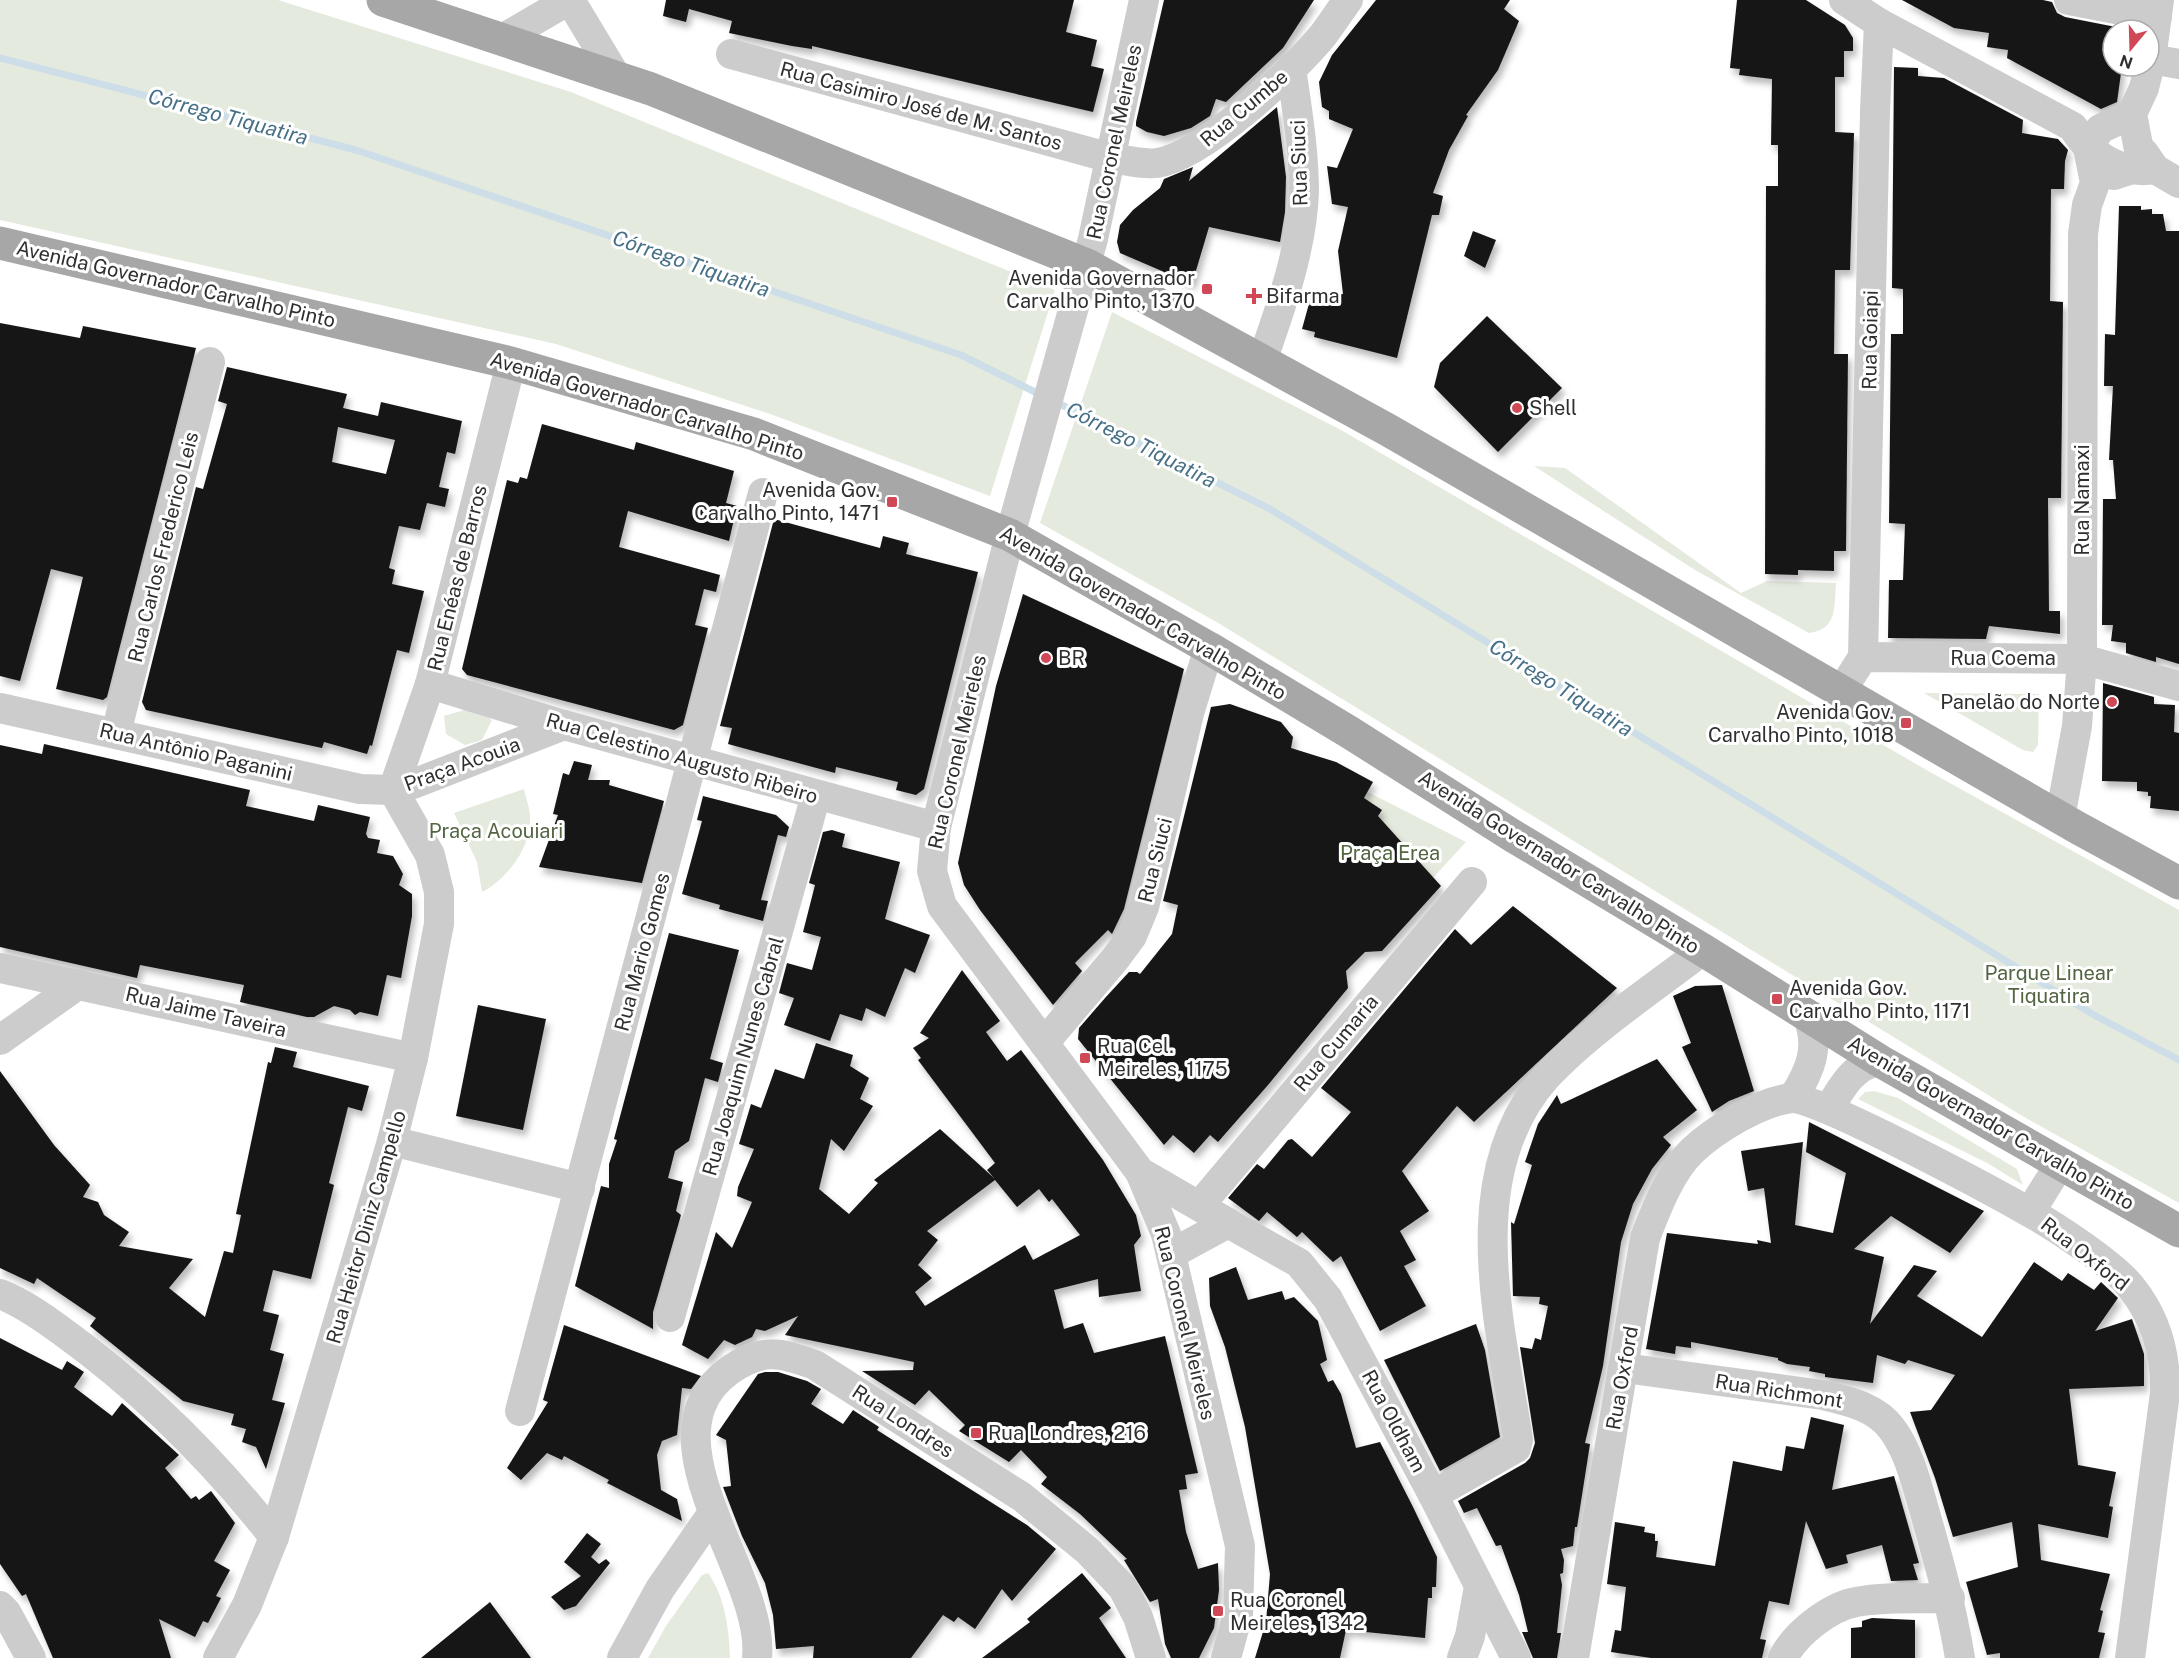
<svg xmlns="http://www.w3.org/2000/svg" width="2179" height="1658" font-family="'Public Sans',sans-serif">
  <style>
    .green { fill: #e5eade }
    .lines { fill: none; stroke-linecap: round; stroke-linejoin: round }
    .stream { stroke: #cddee8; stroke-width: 7 }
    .building { fill: #161616; fill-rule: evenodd; filter: url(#shadow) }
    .minor { stroke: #ccc; stroke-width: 30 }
    .major { stroke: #a7a7a7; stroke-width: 33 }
    .poi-dot { fill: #d04756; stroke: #fff; stroke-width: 2 }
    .labels { text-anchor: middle; stroke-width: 6; stroke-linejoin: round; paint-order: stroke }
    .street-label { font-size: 20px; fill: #2f2f2f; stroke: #fff }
    .poi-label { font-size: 20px; fill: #2f2f2f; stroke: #fff; text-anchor: start }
    .park-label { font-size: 20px; fill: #536542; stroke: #fff }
    .water-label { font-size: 21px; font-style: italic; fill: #477087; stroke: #fff }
  </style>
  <defs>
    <filter id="shadow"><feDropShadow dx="3.5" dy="6" stdDeviation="3" flood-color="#0004"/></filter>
  </defs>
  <rect width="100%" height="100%" fill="#fff"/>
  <g class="green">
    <polygon points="0,0 278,0 571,92 1055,290 990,496 773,415 556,344 0,220"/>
    <polygon points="1112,312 1341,430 1930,772 2179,910 2179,1203 2024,1117 1220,624 1040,523"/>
    <path d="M1534 466 1565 468 1741 593 1767 581 1836 583C1834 607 1838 629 1809 633L1695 570Z"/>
    <polygon points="1924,693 2039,694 2038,745 2033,752 2023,750"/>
    <polygon points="474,707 492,720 482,740 465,745 446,734 444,716"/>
    <polygon points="1352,784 1466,842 1395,919"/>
    <path d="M524 789C526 799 531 811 530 821 530 849 506 880 482 892L477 862 454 813Z"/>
    <polygon points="1874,1091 1898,1098 2017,1169 2023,1185 1987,1163 1858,1099 1865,1092"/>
    <path d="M708 1573C725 1597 729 1629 730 1658H648L666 1626 702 1575Z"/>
  </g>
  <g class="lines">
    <g class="stream">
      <polyline points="0,58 356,150 961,355 1041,395"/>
      <polyline points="1056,402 1270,509 2094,1015 2179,1060"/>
    </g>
  </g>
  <g class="building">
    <polygon points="666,0 1074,0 1066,32 1097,40 1091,66 1104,69 1093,112 812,46 812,49 792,46 729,33 732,21 689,9 686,22 663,16"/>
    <polygon points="1164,0 1314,0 1283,48 1226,102 1216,99 1210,116 1191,128 1164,136 1147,132 1136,126 1136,122"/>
    <polygon points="1376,0 1510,0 1504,9 1519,21 1498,70 1466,115 1468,116 1449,150 1433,193 1443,196 1439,215 1432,215 1397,358 1314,337 1315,332 1302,329 1310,300 1343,294 1338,251 1348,207 1332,204 1327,166 1337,168 1353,129 1329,119 1329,111 1322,107 1319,82 1332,55"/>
    <polygon points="1737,0 1806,0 1845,25 1853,38 1853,51 1844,51 1844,77 1835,77 1835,132 1854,133 1850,270 1835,270 1834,354 1848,354 1846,551 1834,551 1834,571 1798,570 1798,575 1765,574 1766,186 1778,186 1778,145 1771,145 1772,79 1739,75 1740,69 1730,68"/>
    <polygon points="1902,0 2043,0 2052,2 2057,13 2065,17 2121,28 2120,30 2113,30 2113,66 2122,66 2117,102 2101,109 2007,58 2008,50 1987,47 1989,33 1954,28"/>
    <polygon points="1894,67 1918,68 1918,76 1944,78 2023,120 2022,133 2058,139 2068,150 2065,161 2064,189 2051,189 2050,301 2063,302 2061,498 2048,498 2049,611 2060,611 2060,634 1989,626 1986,639 1888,638 1889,580 1903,580 1905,524 1889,523 1891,334 1903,334 1903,289 1892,288"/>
    <polygon points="1277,107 1286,177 1285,212 1280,242 1209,227 1192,284 1120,253 1117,242 1120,225 1133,210 1160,188 1164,179 1193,167 1189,181"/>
    <polygon points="2119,206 2141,206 2141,210 2152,209 2152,214 2163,214 2166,231 2179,231 2179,664 2156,657 2156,662 2126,653 2126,643 2111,641 2113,625 2102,625 2103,499 2116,499 2113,460 2109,460 2113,386 2104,386 2105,334 2115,335"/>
    <polygon points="1473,231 1496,240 1485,268 1464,256"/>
    <polygon points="1487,316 1562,388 1498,452 1434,387 1440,363"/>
    <polygon points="0,323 80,338 83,326 196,348 107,697 103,700 56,689 83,577 51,569 20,681 0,676"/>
    <path d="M227 367 347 394 343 408 378 416 381 402 462 421 455 454 447 452 439 487 449 489 445 507 427 503 420 530 399 526 389 568 395 570 392 584 424 591 409 653 397 650 372 746 370 745 367 754 324 742 322 748 146 710 142 702 196 487 203 489 227 404 218 401ZM338 427 395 440 386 474 332 462Z"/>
    <polygon points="542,424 634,450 636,442 734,471 726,503 737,506 729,541 628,511 619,547 720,575 716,592 704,589 695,625 708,628 683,725 674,730 467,675 462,669 507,480 518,483 520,477 527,479"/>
    <polygon points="774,519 880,548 883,536 909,543 906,554 978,572 924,789 916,795 896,790 898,782 836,767 835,773 728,744 732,728 720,726"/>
    <polygon points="1023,594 1184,669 1124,909 1112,934 1108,930 1075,963 1082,971 1053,1005 980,910 964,885 958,863 996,686"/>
    <polygon points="2103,683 2154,697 2154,704 2175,705 2174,732 2179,733 2179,811 2150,808 2151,796 2148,796 2148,792 2137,791 2137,782 2102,781"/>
    <polygon points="1230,704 1281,722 1293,737 1291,748 1336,762 1373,782 1364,798 1382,810 1378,816 1441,886 1382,951 1365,952 1346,971 1348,988 1268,1085 1218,1142 1210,1135 1194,1153 1173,1135 1164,1145 1078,1039 1079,1028 1105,998 1129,972 1137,972 1140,974 1172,934 1178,905 1163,901 1211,707"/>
    <polygon points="44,744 250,790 246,806 314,821 318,805 370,817 366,834 368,838 380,840 377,853 393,856 403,874 399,885 412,894 412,916 401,978 387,975 378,1016 360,1012 355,1015 350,1010 334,1006 314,1017 307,1017 240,1002 244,985 140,965 137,978 0,947 0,745 42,754"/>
    <polygon points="574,761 592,765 588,780 610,780 609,785 664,801 642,883 539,867 558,815 553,814 563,773 569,775"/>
    <polygon points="703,796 776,815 789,827 786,837 778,835 761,900 768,901 763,921 719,909 720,905 682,894 702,821 697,820"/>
    <polygon points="832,830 845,834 842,847 900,862 885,919 930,935 915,973 905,968 885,1017 866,1008 862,1021 840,1014 830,1041 784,1025 794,998 779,993 787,963 812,970 821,937 803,932 815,885 809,883 823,832"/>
    <polygon points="1513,906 1617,988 1474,1122 1457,1106 1402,1171 1429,1211 1400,1231 1416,1260 1404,1266 1426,1306 1380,1331 1341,1256 1333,1262 1302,1232 1297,1237 1267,1212 1259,1221 1228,1198 1257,1164 1264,1169 1288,1140 1292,1139 1312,1157 1351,1112 1321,1088 1455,929 1471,945"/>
    <polygon points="669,933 739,950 710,1059 723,1063 718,1082 705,1078 689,1141 675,1151 668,1178 683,1182 676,1211 681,1215 653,1312 653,1329 575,1286 601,1186 609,1188 609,1164 617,1140 614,1139"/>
    <path d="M962 970 1000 1021 986 1032 1007 1061 1021 1050 1103 1160 1136 1215 1141 1236 1134 1245 1141 1291 1099 1297 1098 1279 1054 1290 1064 1329 1083 1323 1094 1353 1165 1336 1198 1473 1185 1475 1187 1489 1179 1490 1186 1532 1198 1569 1218 1563 1219 1590 1214 1628 1199 1658H1171L1165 1644 1158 1599 1150 1602 1124 1560 1127 1559 1080 1514 1041 1484 1047 1477 1021 1450 1009 1462 959 1431 965 1425 929 1390 915 1405 862 1371 913 1370 914 1362 785 1335 798 1316 765 1331 756 1329 752 1337 735 1345 724 1340 708 1359 682 1345 716 1232 732 1248 752 1202 737 1196 738 1187 754 1149 739 1144 751 1104 761 1108 775 1069 804 1079 816 1043 853 1055 850 1066 869 1078 860 1099 873 1106 844 1151 831 1139 819 1189 849 1214 878 1183 874 1180 940 1129 994 1178 987 1170 995 1163 918 1060 921 1058 913 1048 929 1038 920 1033ZM995 1180 1017 1207 1039 1189 1049 1202 1052 1199 1080 1235 1033 1260 1025 1245 925 1306 915 1292 932 1278 918 1265 938 1240 927 1231Z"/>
    <polygon points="1722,985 1754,1091 1729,1101 1712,1112 1682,1047 1691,1043 1673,996 1695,986"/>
    <polygon points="478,1005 546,1019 523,1130 456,1116"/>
    <polygon points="275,1047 297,1052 293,1067 369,1086 362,1111 348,1107 329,1183 334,1185 311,1279 273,1270 263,1311 279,1315 270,1350 284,1354 272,1400 285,1403 266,1469 256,1447 242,1442 246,1429 231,1425 234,1414 183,1401 90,1326 96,1318 37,1278 34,1284 0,1268 0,1071 54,1145 90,1185 83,1197 98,1202 104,1215 129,1232 119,1246 193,1259 169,1288 205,1317 224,1251 233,1253 241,1215 236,1214 268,1062 271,1063"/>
    <polygon points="1657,1059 1697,1110 1663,1137 1671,1145 1652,1169 1633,1204 1621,1242 1603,1366 1585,1443 1590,1444 1577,1527 1575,1527 1573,1546 1561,1549 1564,1560 1563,1573 1560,1574 1562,1585 1557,1633 1561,1633 1557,1658 1533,1658 1522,1632 1528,1632 1519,1595 1501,1545 1496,1546 1477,1508 1464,1513 1458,1501 1525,1463 1530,1458 1535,1443 1520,1347 1532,1349 1535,1338 1541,1340 1548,1306 1539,1304 1540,1297 1513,1296 1511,1222 1514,1224 1532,1165 1525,1162 1538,1124 1557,1095 1561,1104"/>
    <polygon points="1809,1122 1984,1211 1950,1253 1891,1216 1854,1249 1884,1257 1870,1324 1914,1265 1937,1271 1917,1296 1982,1337 2034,1262 2062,1281 2068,1273 2094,1290 2101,1282 2118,1298 2095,1331 2132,1319 2144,1354 2144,1386 2069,1389 2078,1465 2116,1472 2109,1506 2113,1507 2108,1538 2038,1524 2041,1560 2110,1574 2100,1610 2103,1611 2098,1632 2105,1633 2099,1658 2000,1658 2000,1653 1987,1655 1966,1582 2018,1567 2012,1522 1953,1537 1935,1478 1910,1412 1931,1410 1955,1375 1908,1360 1905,1364 1877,1355 1873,1383 1825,1377 1825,1374 1809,1371 1810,1367 1787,1364 1778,1360 1778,1358 1691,1342 1691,1348 1676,1346 1675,1354 1646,1349 1667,1233 1758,1244 1757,1240 1771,1243 1764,1188 1748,1191 1741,1151 1803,1142 1795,1225 1833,1233 1846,1173 1806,1152"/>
    <polygon points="1236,1267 1248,1300 1282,1291 1285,1300 1294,1297 1318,1321 1327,1360 1320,1364 1328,1382 1333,1380 1341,1394 1356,1448 1380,1442 1413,1507 1437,1557 1436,1587 1432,1587 1432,1598 1428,1598 1425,1638 1346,1630 1340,1658 1255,1658 1266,1622 1270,1574 1245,1427 1225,1347 1210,1306 1209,1278"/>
    <polygon points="1476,1324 1485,1350 1500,1437 1440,1471 1384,1360"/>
    <polygon points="564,1325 701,1376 691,1389 682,1388 677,1435 662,1441 657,1455 661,1490 677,1499 682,1521 607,1483 609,1480 564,1456 562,1460 547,1453 521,1480 507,1468 548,1402 543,1400"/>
    <polygon points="0,1338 62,1370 67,1361 84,1372 74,1387 112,1416 122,1403 179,1455 165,1468 191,1499 196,1496 199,1500 211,1491 235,1523 214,1561 230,1570 216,1596 221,1598 208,1623 203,1621 195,1637 159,1619 171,1658 53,1658 26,1594 22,1596 0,1564"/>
    <polygon points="765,1372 778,1372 807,1381 821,1389 811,1404 843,1424 853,1410 879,1427 877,1430 1027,1525 1056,1549 1012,1601 1002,1589 975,1629 958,1617 954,1622 943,1615 911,1658 813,1658 814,1646 776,1649 773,1615 765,1583 742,1536 723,1487 731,1486 726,1440 716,1435 758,1374"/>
    <polygon points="1811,1417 1844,1425 1832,1490 1894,1476 1919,1563 1913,1564 1918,1580 1891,1581 1882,1545 1846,1555 1848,1563 1826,1569 1806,1521 1789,1605 1769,1601 1760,1639 1766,1640 1762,1658 1651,1658 1611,1652 1615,1630 1621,1631 1626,1587 1607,1584 1615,1522 1645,1527 1644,1532 1655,1534 1655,1541 1658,1541 1656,1557 1715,1566 1733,1461 1782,1471 1786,1446 1804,1449"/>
    <polygon points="587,1533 601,1544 591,1557 599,1564 606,1559 610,1563 576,1606 564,1610 551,1597 581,1576 564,1562"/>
    <polygon points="1082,1573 1111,1608 1099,1618 1126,1658 982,1658 1030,1622 1027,1619"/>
    <polygon points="490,1602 531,1658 421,1658"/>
    <polygon points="1872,1618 1915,1620 1915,1658 1851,1658 1851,1628 1862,1627 1862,1621"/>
  </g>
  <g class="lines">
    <g class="minor">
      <polyline points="570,0 617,78"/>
      <polyline points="1144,0 1093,239 1010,535 936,827 932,871 942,906 1140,1172 1166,1234 1240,1546 1238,1614 1226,1658"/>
      <path d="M1844 0 1879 23 2073 127C2089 155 2121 175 2155 169"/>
      <polyline points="2069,0 2157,17"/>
      <polyline points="502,39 569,0"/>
      <path d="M731 54 1111 158C1125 160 1142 165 1157 163 1203 156 1294 71 1324 34 1332 23 1340 11 1348 0"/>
      <polyline points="2151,59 2179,64"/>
      <polyline points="2144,153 2155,169 2179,183"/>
      <polyline points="2114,175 2132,169 2140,155 2132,114 2144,88 2151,59 2159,0"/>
      <path d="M1262 361C1281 307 1302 249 1304 192 1304 151 1297 109 1291 68"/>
      <polyline points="1863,657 1875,111 1879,23"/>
      <polyline points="430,684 564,725 936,827"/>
      <polyline points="1842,690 1863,657 2082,659 2179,686"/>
      <polyline points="0,708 360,789 393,790 413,784 564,725"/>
      <polyline points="116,733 210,362"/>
      <polyline points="393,790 430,684 511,363"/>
      <polyline points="2060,818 2077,726 2082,659 2083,234 2087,205 2095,183 2088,148 2100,129 2132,114"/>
      <polyline points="0,968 413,1058"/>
      <polyline points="0,1040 79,984"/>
      <polyline points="1044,1043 1115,959 1132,936 1144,907 1189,713 1209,648"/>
      <path d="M1793 1098C1810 1071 1821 1047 1807 1015"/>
      <path d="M1829 1109C1841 1088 1854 1064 1880 1061"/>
      <polyline points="392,1141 580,1188"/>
      <polyline points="1140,1172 1228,1223 1171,1254"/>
      <polyline points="1200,1205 1472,882"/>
      <polyline points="2030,1212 2060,1164"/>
      <polyline points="1228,1223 1299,1263 1328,1299 1433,1495 1516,1658"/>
      <path d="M0 1294C23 1303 44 1318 63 1332 142 1389 214 1461 274 1537"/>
      <polyline points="670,1317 816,795"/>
      <path d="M1624 1368 1823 1395C1848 1401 1876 1407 1892 1429 1908 1450 1916 1481 1923 1506 1938 1558 1951 1604 1960 1658"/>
      <polyline points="520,1411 763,493"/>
      <path d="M1433 1495 1516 1448 1518 1439C1500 1324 1459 1173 1547 1076 1590 1030 1653 989 1703 950"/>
      <polyline points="0,1606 6,1612 31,1658"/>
      <polyline points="218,1658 247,1605 274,1537 392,1141 413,1058 439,924 439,892 430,855 393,790"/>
      <polyline points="622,1658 660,1589 712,1514"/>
      <path d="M757 1658C766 1574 636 1437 730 1370 762 1348 779 1352 815 1365L1022 1497 1088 1551 1123 1588 1138 1617 1151 1658"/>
      <polyline points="1462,1658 1470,1636 1479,1587"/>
      <path d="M1574 1658 1645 1238C1656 1210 1670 1172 1692 1151 1714 1130 1761 1101 1792 1098 1816 1096 1996 1193 2029 1212 2055 1226 2114 1265 2131 1287 2156 1318 2166 1354 2165 1393L2130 1658"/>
      <path d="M1783 1658C1795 1634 1829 1607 1856 1602 1886 1596 1920 1599 1950 1598"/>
    </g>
    <g class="major">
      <polyline points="383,0 651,89 1087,265 1388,430 2078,828 2179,883"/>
      <polyline points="0,243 511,363 754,434 1010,535 1209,648 1349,732 1513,836 1703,950 1880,1061 2179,1231"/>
    </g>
  </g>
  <g class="poi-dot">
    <rect x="1201" y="283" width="12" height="12" rx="3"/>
    <path d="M1251 287h6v6h6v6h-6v6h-6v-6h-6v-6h6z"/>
    <circle cx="1517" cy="408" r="6"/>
    <rect x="886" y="496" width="12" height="12" rx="3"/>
    <circle cx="1046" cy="658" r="6"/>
    <circle cx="2112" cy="702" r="6"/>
    <rect x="1900" y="717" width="12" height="12" rx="3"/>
    <rect x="1771" y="993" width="12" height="12" rx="3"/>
    <rect x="1079" y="1052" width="12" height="12" rx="3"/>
    <rect x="970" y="1427" width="12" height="12" rx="3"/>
    <rect x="1212" y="1605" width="12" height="12" rx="3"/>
  </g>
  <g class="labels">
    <g class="street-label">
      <text transform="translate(921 106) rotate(15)" y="7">Rua Casimiro José de M. Santos</text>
      <text transform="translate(1244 108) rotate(-40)" y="7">Rua Cumbe</text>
      <text transform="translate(1114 142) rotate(-78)" y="7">Rua Coronel Meireles</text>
      <text transform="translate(1299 163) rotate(-92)" y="7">Rua Siuci</text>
      <text transform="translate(176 284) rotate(13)" y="7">Avenida Governador Carvalho Pinto</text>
      <text transform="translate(1870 340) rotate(-89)" y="7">Rua Goiapi</text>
      <text transform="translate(647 406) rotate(17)" y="7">Avenida Governador Carvalho Pinto</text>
      <text transform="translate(2082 500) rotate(-90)" y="7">Rua Namaxi</text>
      <text transform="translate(163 547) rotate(-76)" y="7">Rua Carlos Frederico Leis</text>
      <text transform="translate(457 578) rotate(-76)" y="7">Rua Enéas de Barros</text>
      <text transform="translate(1143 613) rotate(30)" y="7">Avenida Governador Carvalho Pinto</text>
      <text x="2003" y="665">Rua Coema</text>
      <text transform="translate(196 752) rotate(13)" y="7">Rua Antônio Paganini</text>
      <text transform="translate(957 752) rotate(-77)" y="7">Rua Coronel Meireles</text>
      <text transform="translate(682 758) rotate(16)" y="7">Rua Celestino Augusto Ribeiro</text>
      <text transform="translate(462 764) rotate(-20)" y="7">Praça Acouia</text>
      <text transform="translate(1155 860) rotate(-76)" y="7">Rua Siuci</text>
      <text transform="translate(1559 862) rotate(32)" y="7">Avenida Governador Carvalho Pinto</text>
      <text transform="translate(642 952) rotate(-75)" y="7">Rua Mario Gomes</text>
      <text transform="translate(206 1012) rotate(13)" y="7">Rua Jaime Taveira</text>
      <text transform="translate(1336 1043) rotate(-50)" y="7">Rua Cumaria</text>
      <text transform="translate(743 1056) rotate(-74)" y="7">Rua Joaquim Nunes Cabral</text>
      <text transform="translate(1991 1123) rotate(30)" y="7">Avenida Governador Carvalho Pinto</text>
      <text transform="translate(366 1227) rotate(-74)" y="7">Rua Heitor Diniz Campello</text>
      <text transform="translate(2085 1254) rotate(38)" y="7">Rua Oxford</text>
      <text transform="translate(1185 1323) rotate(76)" y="7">Rua Coronel Meireles</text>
      <text transform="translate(1622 1378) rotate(-80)" y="7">Rua Oxford</text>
      <text transform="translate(1779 1391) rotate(9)" y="7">Rua Richmont</text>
      <text transform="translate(903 1421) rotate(33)" y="7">Rua Londres</text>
      <text transform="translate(1394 1421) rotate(62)" y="7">Rua Oldham</text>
    </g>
    <g class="poi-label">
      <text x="1195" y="285" text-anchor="end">Avenida Governador<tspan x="1195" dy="23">Carvalho Pinto, 1370</tspan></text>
      <text x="1266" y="303">Bifarma</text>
      <text x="1529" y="415">Shell</text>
      <text x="880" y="497" text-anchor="end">Avenida Gov.<tspan x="880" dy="23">Carvalho Pinto, 1471</tspan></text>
      <text x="1058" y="665">BR</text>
      <text x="2100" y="709" text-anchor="end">Panelão do Norte</text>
      <text x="1894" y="719" text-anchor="end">Avenida Gov.<tspan x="1894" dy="23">Carvalho Pinto, 1018</tspan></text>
      <text x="1789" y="995">Avenida Gov.<tspan x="1789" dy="23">Carvalho Pinto, 1171</tspan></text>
      <text x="1097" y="1053">Rua Cel.<tspan x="1097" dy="23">Meireles, 1175</tspan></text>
      <text x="988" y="1440">Rua Londres, 216</text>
      <text x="1230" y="1607">Rua Coronel<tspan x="1230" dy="23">Meireles, 1342</tspan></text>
    </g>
    <g class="park-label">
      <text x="496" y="838">Praça Acouiari</text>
      <text x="1390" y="860">Praça Erea</text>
      <text x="2049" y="980">Parque Linear<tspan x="2049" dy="23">Tiquatira</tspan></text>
    </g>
    <g class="water-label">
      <text transform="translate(228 117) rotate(15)" y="7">Córrego Tiquatira</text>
      <text transform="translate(691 264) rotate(19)" y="7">Córrego Tiquatira</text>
      <text transform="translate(1141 445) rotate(27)" y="7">Córrego Tiquatira</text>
      <text transform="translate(1561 688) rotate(32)" y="7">Córrego Tiquatira</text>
    </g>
  </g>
  <g transform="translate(2131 48) rotate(199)"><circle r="28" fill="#ffffff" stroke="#acacac" stroke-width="1.5"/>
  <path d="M0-4.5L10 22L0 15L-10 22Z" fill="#d04756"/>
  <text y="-9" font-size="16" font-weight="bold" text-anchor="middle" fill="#2f2f2f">N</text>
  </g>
</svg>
